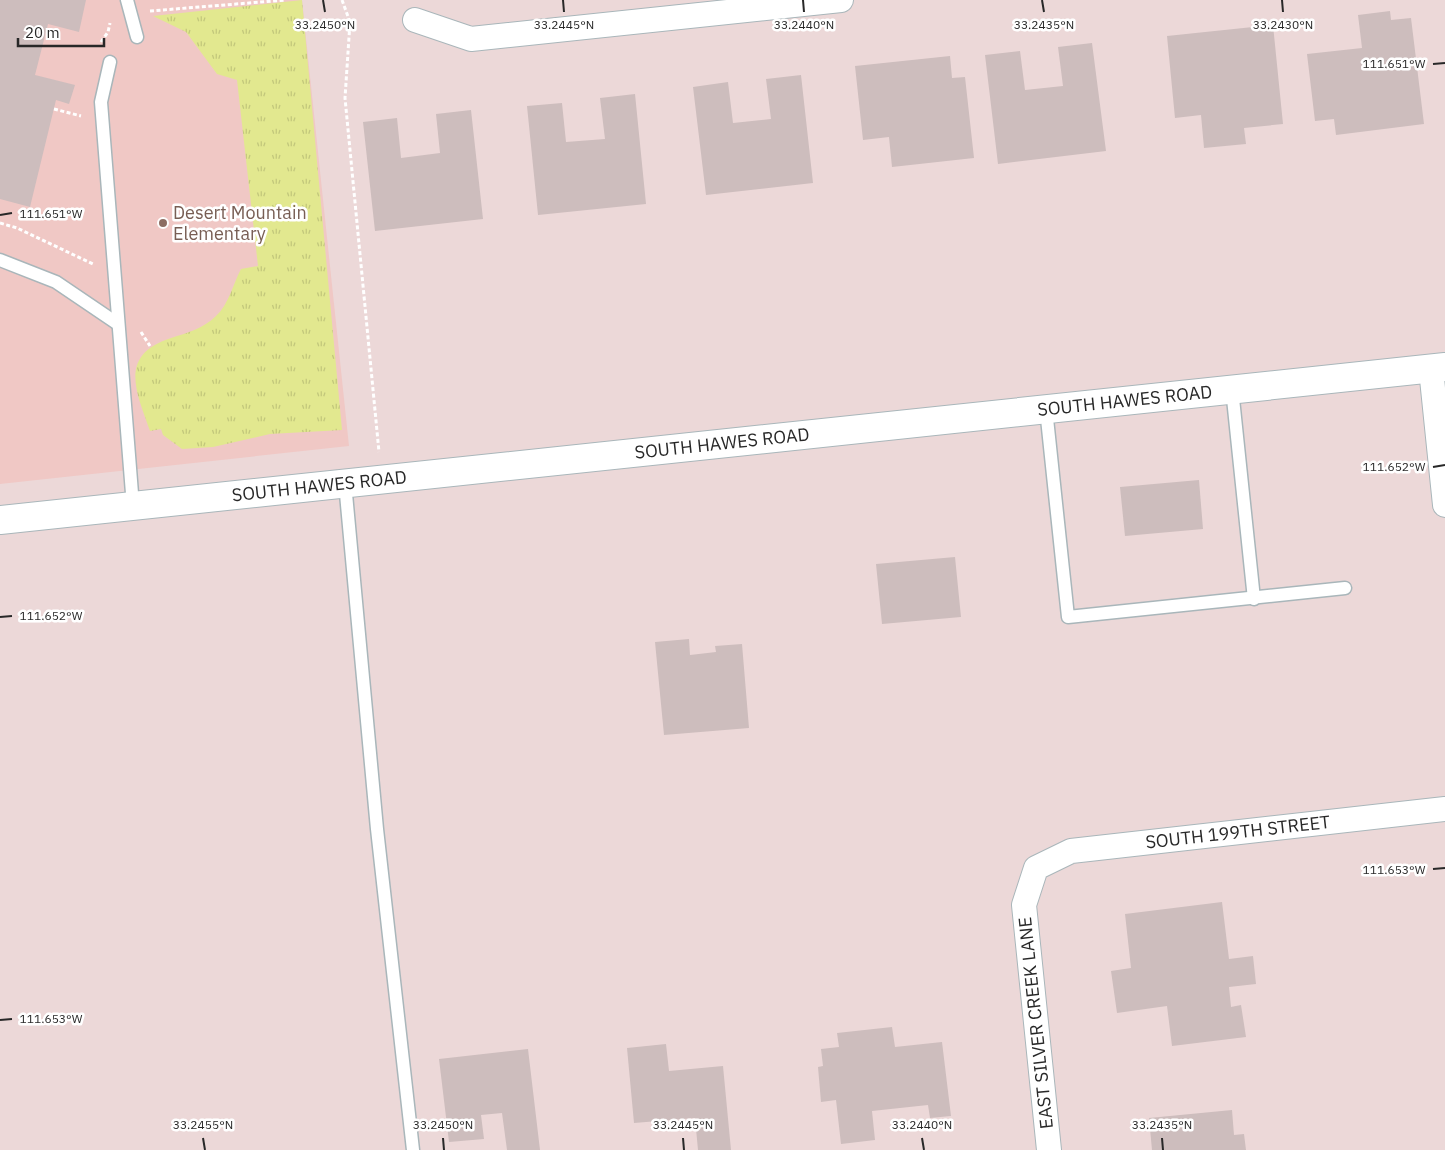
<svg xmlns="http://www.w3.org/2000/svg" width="1445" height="1150" font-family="'IBM Plex Sans',sans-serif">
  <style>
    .education { fill: #f0c8c5 }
    .grass { fill: url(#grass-tufts) }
    .building { fill: #cdbdbd }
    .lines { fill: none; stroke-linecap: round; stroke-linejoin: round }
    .lane-casing { stroke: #a9b6ba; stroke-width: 15 }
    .street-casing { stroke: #a9b6ba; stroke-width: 26 }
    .secondary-casing { stroke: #a9b6ba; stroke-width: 30 }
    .path { stroke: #fff; stroke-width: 3; stroke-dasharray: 4 2.5; stroke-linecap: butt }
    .lane { stroke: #fff; stroke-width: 12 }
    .street { stroke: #fff; stroke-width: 24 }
    .secondary { stroke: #fff; stroke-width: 28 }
    .ticks { fill: none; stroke: #282828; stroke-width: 2 }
    .education-dot { fill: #8d6e63; stroke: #fff; stroke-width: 2 }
    .labels { text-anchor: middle; stroke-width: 5; stroke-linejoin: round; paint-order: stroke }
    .education-label { font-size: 18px; fill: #785e54; stroke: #fff; text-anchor: start }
    .street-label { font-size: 18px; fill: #282828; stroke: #fff }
    .ticks-label { font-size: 12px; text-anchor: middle; fill: #282828; stroke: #fff; stroke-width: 5; stroke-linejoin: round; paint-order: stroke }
  </style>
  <defs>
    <pattern id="grass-tufts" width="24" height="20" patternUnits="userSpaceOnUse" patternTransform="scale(1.25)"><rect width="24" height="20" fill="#e2e88f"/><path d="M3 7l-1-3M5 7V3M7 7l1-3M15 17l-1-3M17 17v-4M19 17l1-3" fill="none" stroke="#c2c77b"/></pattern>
  </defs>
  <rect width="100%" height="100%" fill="#ecd8d8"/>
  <polygon class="education" points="0,0 302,0 349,446 0,484"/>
  <path class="grass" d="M302 0 342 430 270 434 213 447 182 449 163 435 161 429 150 431C136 391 118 355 171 338 187 333 204 328 216 316 229 304 233 284 241 269L258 266 237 80 217 74 186 32 153 16Z"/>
  <g class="building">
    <polygon points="0,0 86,0 79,32 48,24 35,75 75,85 69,104 56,100 30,207 0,199"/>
    <polygon points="1390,11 1391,20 1411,18 1424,124 1336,135 1334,119 1315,121 1307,54 1362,48 1358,15"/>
    <polygon points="1273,25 1283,124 1244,128 1246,144 1204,148 1201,115 1175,118 1167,36"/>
    <polygon points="1092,43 1106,151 998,164 985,55 1020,51 1025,90 1063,86 1058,47"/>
    <polygon points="950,56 952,78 965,77 974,158 892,167 889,137 863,140 855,66"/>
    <polygon points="801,75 813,183 706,195 693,87 728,82 733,123 771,119 766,79"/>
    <polygon points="635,94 646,204 538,215 527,106 562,103 566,142 605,139 600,98"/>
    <polygon points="471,110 483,219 375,231 363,122 397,118 401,158 440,153 436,114"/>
    <polygon points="1199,480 1203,529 1125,536 1120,487"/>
    <polygon points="955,557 961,617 882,624 876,564"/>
    <polygon points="689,639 690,655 716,652 715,646 742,644 749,728 664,735 655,642"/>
    <polygon points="1222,902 1229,959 1253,956 1256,984 1229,987 1231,1007 1241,1005 1246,1037 1172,1046 1167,1006 1117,1013 1111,971 1131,968 1125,914"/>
    <polygon points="892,1027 895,1047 942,1042 951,1116 930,1118 928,1105 872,1111 875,1140 841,1144 836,1100 821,1102 818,1067 823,1066 821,1049 839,1047 837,1033"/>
    <polygon points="666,1044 669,1071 723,1066 731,1150 698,1150 695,1118 634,1123 627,1048"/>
    <polygon points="528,1049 540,1150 507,1150 502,1113 481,1115 484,1139 449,1142 439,1059"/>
    <polygon points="1232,1110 1234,1135 1244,1134 1246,1150 1152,1150 1149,1118"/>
  </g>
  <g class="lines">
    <defs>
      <g id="lane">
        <polyline points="127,0 137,37"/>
        <polyline points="110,62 101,102 133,506"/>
        <polyline points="0,260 56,282 118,324"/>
        <polyline points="1232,389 1254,599"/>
        <polyline points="1046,409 1068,617 1345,588"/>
        <polyline points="345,483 377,829 413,1150"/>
      </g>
      <g id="street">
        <polyline points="415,20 471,39 841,0"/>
        <polyline points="1431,369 1445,505"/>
        <path id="s1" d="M1049 1150 1024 905 1036 868 1071 851 1445 809"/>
      </g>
      <g id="secondary">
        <path id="s2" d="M0 520 1445 367"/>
      </g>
    </defs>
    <use href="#lane" class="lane-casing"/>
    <use href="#street" class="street-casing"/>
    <use href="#secondary" class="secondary-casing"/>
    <g class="path">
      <polyline points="342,0 350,22 345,98 379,452"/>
      <polyline points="150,11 286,0"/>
      <polyline points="101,42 108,32 110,23"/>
      <polyline points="54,109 81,116"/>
      <polyline points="0,223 17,228 93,264"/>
      <polyline points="141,332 150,346"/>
    </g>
    <use href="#lane" class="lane"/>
    <use href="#street" class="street"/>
    <use href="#secondary" class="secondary"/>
  </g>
  <path class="ticks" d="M323 0 325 12M563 0 564 12M803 0 804 12M1042 0 1044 12M1282 0 1283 12M1433 64 1445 63M0 215 12 213M1433 467 1445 465M0 617 12 616M1433 869 1445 868M0 1020 12 1019M203 1138 205 1150M443 1138 444 1150M683 1138 684 1150M922 1138 924 1150M1162 1138 1163 1150"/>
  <circle class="education-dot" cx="163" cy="223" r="5"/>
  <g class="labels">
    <g class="education-label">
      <text x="173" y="219">Desert Mountain<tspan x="173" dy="21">Elementary</tspan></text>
    </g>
    <g class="street-label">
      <text dy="6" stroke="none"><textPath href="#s2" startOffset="1131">SOUTH HAWES ROAD</textPath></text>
      <text dy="6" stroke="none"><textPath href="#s2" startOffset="726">SOUTH HAWES ROAD</textPath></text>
      <text dy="6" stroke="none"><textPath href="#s2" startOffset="321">SOUTH HAWES ROAD</textPath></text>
      <text dy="6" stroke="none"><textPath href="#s1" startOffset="492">SOUTH 199TH STREET</textPath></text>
      <text transform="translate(1036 1023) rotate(-96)" y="6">EAST SILVER CREEK LANE</text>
    </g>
  </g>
  <g class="ticks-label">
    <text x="325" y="29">33.2450°N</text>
    <text x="564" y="29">33.2445°N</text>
    <text x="804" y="29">33.2440°N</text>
    <text x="1044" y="29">33.2435°N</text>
    <text x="1283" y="29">33.2430°N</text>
    <text x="1394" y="68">111.651°W</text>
    <text x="51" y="218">111.651°W</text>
    <text x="1394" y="471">111.652°W</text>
    <text x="51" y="620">111.652°W</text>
    <text x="1394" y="874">111.653°W</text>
    <text x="51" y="1023">111.653°W</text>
    <text x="203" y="1129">33.2455°N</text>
    <text x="443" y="1129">33.2450°N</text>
    <text x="683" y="1129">33.2445°N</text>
    <text x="922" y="1129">33.2440°N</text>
    <text x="1162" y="1129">33.2435°N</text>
  </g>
  <path d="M18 38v8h86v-8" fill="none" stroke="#282828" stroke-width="2.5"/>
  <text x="25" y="38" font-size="15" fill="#282828" stroke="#ffffff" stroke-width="4" paint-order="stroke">20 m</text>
</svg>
